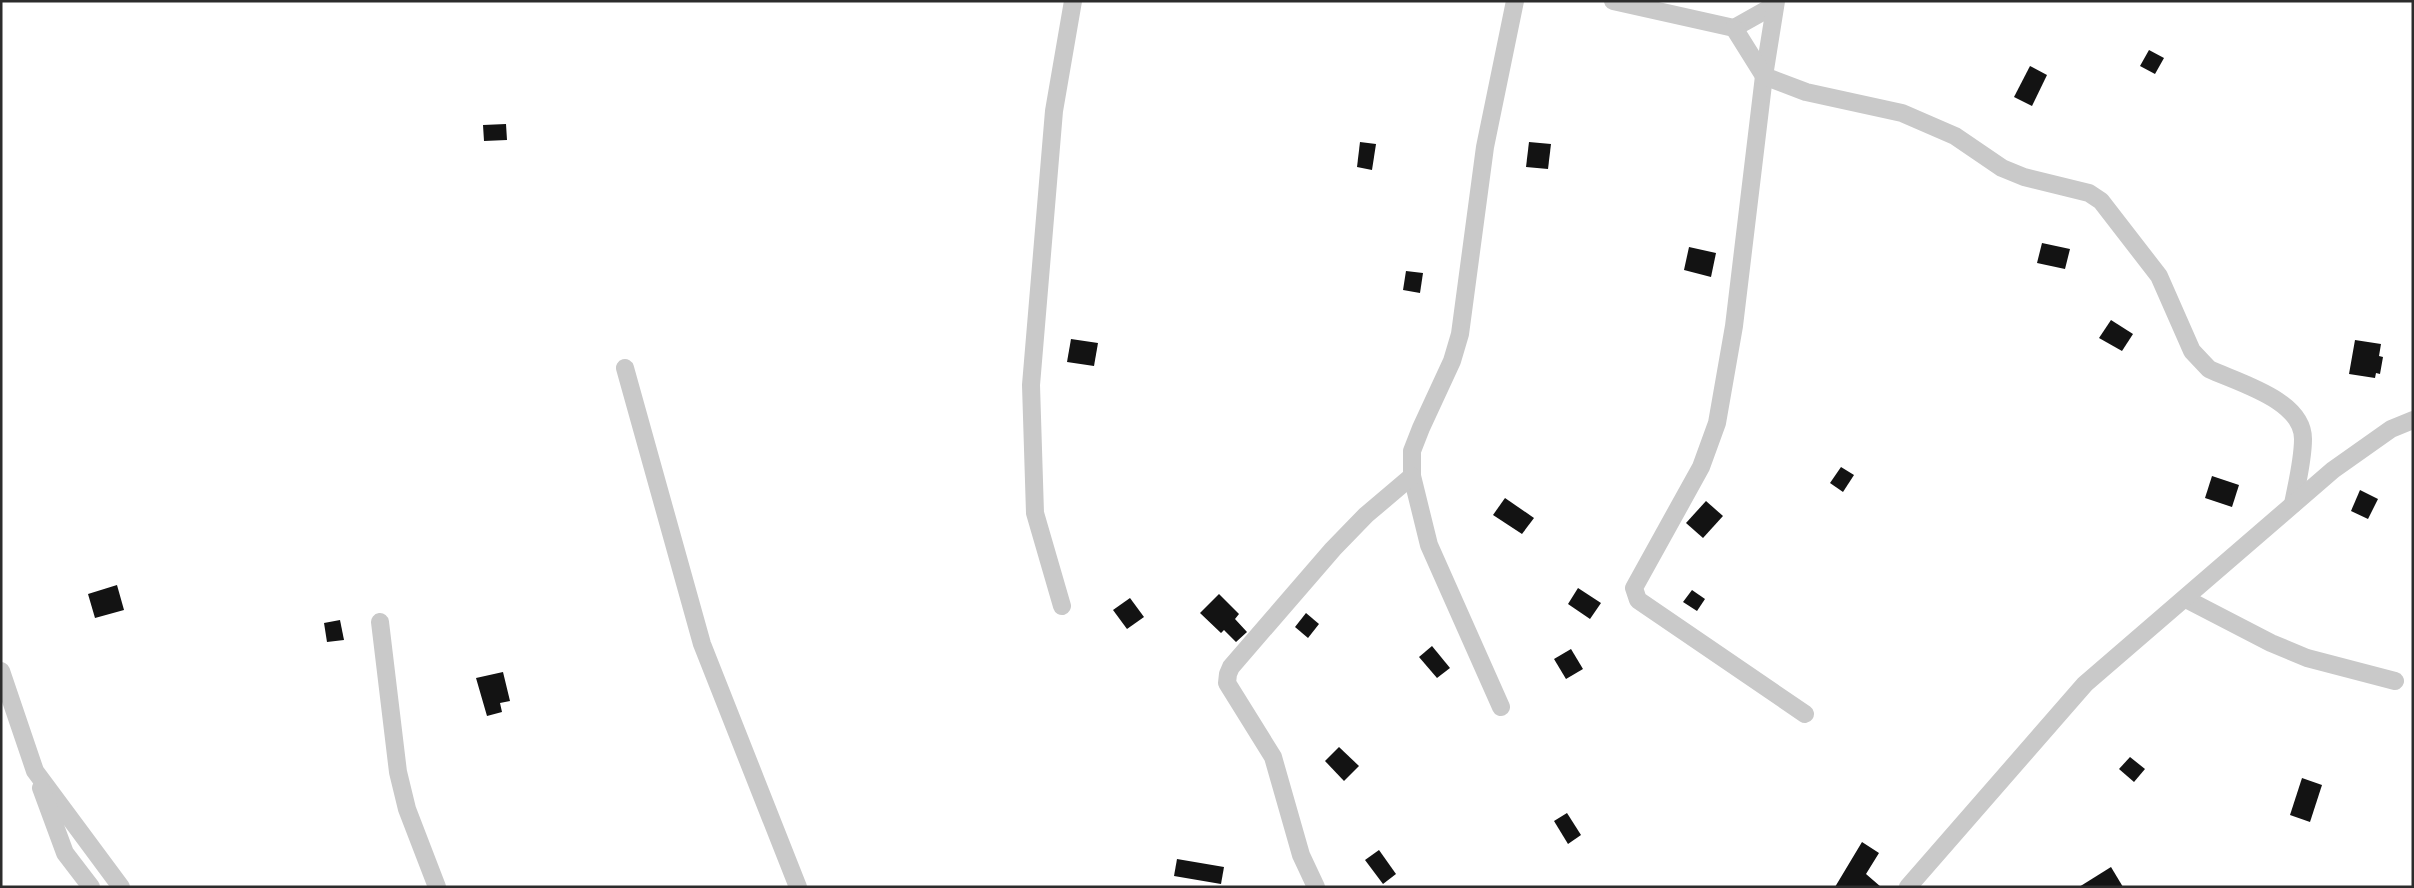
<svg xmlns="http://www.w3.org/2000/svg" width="2414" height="888" font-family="'Noto Sans',sans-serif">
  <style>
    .building { fill: #131313 }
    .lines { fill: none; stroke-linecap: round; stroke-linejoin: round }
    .minor { stroke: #c9c9c9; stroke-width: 18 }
  </style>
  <rect width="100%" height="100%" fill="#fff"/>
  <g class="building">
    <polygon points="2149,50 2164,58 2155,74 2140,66"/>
    <polygon points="2030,66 2047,75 2032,106 2014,97"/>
    <polygon points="506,124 507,140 484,141 483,125"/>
    <polygon points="1360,142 1376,144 1372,170 1357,167"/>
    <polygon points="1529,142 1551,144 1548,169 1526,167"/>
    <polygon points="2042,243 2070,249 2065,269 2037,263"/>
    <polygon points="1689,247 1716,253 1711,277 1684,270"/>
    <polygon points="1406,271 1423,273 1420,293 1403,290"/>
    <polygon points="2111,320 2133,334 2122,351 2099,338"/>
    <polygon points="1071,339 1098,343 1094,366 1067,362"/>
    <polygon points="2355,340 2381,344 2379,356 2383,357 2380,374 2376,373 2375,378 2349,374"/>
    <polygon points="1841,467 1854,475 1843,492 1830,483"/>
    <polygon points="2212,476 2239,485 2232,507 2205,498"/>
    <polygon points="2360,490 2378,499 2368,519 2351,511"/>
    <polygon points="1505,498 1534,518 1522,534 1493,515"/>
    <polygon points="1706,501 1723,516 1703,538 1686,523"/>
    <polygon points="117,585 124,610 95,618 88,594"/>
    <polygon points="1578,588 1601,603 1590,619 1568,604"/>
    <polygon points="1692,590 1705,599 1697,611 1683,602"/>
    <polygon points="1219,594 1239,614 1235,619 1247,632 1236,642 1224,630 1221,633 1200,613"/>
    <polygon points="1130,598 1144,617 1127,629 1113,610"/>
    <polygon points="1306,613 1319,624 1308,638 1295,627"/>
    <polygon points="340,620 344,640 327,642 324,623"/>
    <polygon points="1432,646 1450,668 1437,678 1419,657"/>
    <polygon points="1571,649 1583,669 1566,679 1554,659"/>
    <polygon points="503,672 510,701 500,703 502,712 487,716 476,678"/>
    <polygon points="1339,747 1359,766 1344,781 1325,761"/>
    <polygon points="2130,757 2145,769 2134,782 2119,769"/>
    <polygon points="2302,778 2322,785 2310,822 2290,815"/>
    <polygon points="1567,813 1581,835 1568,844 1554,821"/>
    <polygon points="1862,842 1879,853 1866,874 1881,887 1835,887"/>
    <polygon points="1379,850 1396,874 1383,884 1365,860"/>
    <polygon points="1177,859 1224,867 1221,884 1174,876"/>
    <polygon points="2111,867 2123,887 2079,887"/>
  </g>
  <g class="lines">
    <g class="minor">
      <polyline points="1613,1 1734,28 1775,5"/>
      <polyline points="1776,1 1764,76 1734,326 1717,423 1701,467 1634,588 1638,600 1805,714"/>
      <path d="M1734 28 1764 76 1806 92 1902 113 1955 136 2002 168 2024 177 2089 193 2101 201 2159 276 2192 351 2209 369C2239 383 2303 400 2303 439 2303 460 2297 483 2293 504"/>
      <polyline points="625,368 702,644 798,887"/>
      <polyline points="2186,599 2271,643 2307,658 2395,681"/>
      <polyline points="1062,606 1035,513 1031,385 1054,111 1073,1"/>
      <polyline points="380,622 398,772 407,809 437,887"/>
      <polyline points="1,671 35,771 121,887"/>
      <polyline points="1501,707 1429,545 1412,476 1412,451 1421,428 1452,361 1460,334 1485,147 1515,1"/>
      <polyline points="41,788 65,853 91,887"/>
      <polyline points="1316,887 1301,855 1273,757 1227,683 1228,674 1231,667 1333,549 1366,515 1412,476"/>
      <polyline points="1908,887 2085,684 2333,470 2391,429 2413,420"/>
    </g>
  </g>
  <rect width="2414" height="888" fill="none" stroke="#2c2c2c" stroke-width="5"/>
</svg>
